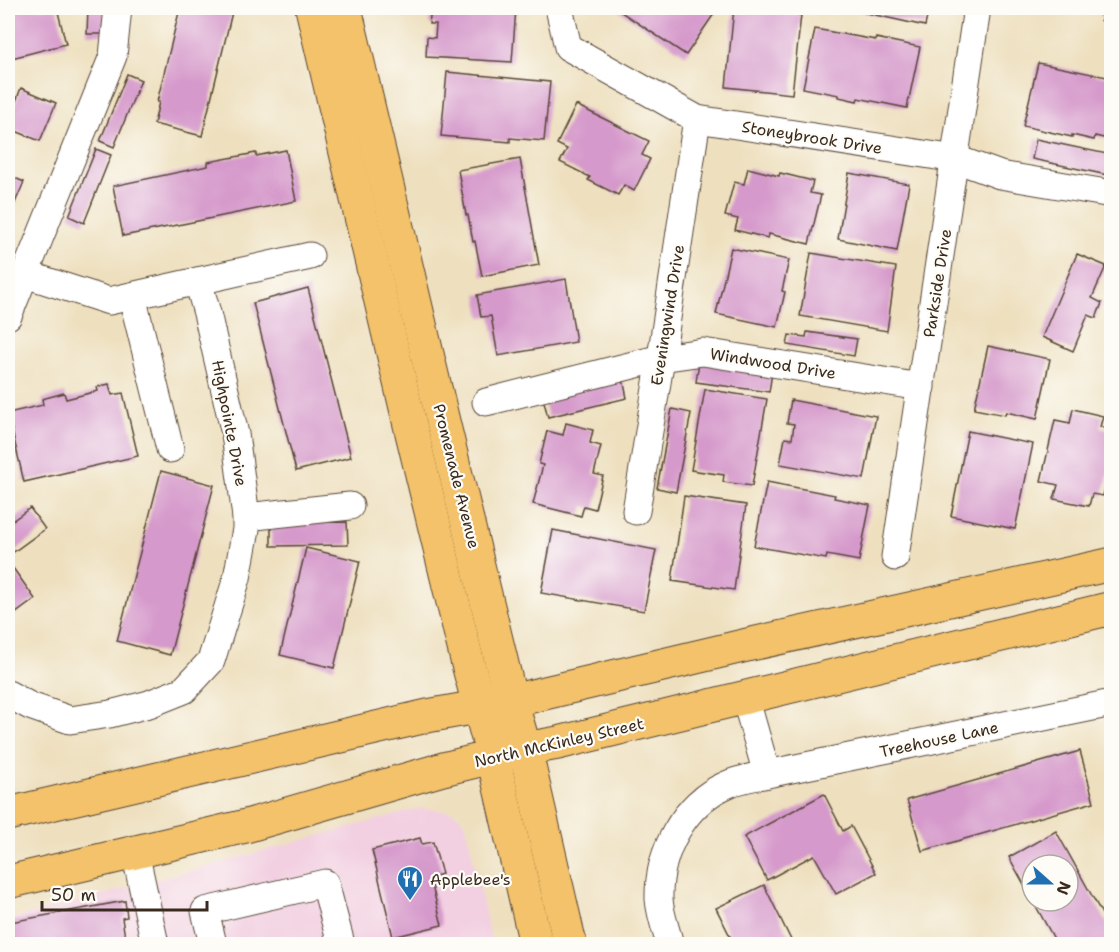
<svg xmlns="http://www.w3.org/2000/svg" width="1119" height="952" font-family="'Shantell Sans',sans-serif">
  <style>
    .built { fill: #f2cfe1 }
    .building { fill: #d599cb }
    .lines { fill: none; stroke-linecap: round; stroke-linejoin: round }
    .minor-casing { stroke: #564536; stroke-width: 29 }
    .major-casing { stroke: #564536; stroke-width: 35 }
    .minor { stroke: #fff; stroke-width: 27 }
    .major { stroke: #f3c26a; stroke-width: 33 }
    .labels { text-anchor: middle; stroke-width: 4.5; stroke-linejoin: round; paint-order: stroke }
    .street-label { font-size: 16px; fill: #3b2a1e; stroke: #fdfcf7 }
    .poi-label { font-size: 16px; fill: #3b2a1e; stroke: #fdfcf7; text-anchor: start }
  </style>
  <rect width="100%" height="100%" fill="#fdfcf7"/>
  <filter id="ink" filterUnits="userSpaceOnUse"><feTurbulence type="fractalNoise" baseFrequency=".0167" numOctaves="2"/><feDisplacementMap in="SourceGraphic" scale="12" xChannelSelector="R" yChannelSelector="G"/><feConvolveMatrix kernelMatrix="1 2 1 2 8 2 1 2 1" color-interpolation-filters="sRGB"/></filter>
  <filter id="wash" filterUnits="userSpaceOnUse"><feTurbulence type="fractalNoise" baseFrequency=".008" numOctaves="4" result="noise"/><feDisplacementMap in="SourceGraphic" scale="24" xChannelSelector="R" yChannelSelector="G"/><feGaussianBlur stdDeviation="1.35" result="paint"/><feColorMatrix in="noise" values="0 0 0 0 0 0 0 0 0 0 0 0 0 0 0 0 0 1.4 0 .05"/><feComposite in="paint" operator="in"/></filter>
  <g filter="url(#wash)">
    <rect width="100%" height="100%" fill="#eee0bf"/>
    <polygon class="built" points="421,808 453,812 465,822 492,944 8,944 8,920"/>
    <g id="blocks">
      <g class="building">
        <polygon points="8,8 57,8 66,44 8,59"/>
        <polygon points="88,8 106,8 104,34 87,34"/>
        <polygon points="180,8 233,8 202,136 154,124 159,102 157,102"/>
        <polygon points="431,8 516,8 512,62 426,57 427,37 435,38 436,24 429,24"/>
        <polygon points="615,8 718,8 686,55"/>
        <polygon points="734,8 801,15 792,94 726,87"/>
        <polygon points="844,8 929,8 925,26"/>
        <polygon points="1094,8 1112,8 1112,33 1101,20 1103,18"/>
        <polygon points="815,29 876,40 876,38 920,47 907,108 858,98 857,101 839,97 839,95 803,88"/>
        <polygon points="1038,63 1112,78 1112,140 1095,136 1094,140 1072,135 1072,137 1023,126"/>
        <polygon points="447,72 550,82 544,141 510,138 510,142 441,136"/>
        <polygon points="127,74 141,80 114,147 100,141"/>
        <polygon points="21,88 56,103 40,141 8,128 8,122"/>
        <polygon points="576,105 649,141 642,155 650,159 634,191 624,185 618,195 588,180 590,177 560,162 567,149 557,144"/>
        <polygon points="1036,139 1112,155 1112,176 1032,159"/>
        <polygon points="96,149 111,155 84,223 69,216"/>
        <polygon points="286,150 296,201 123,236 113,186 208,166 208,162 256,153 256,156"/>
        <polygon points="520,159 539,265 482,276 475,241 473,242 468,215 466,215 458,170"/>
        <polygon points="748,168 779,176 780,173 813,181 810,193 821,195 809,244 769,234 768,238 735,230 738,219 725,216 734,182 744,184"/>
        <polygon points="849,173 909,184 897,251 838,239"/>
        <polygon points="8,175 24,182 8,219"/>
        <polygon points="731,248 789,260 782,291 785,292 777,327 716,314"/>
        <polygon points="811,253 896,267 887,331 800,316"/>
        <polygon points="1077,254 1106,266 1092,298 1102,303 1096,318 1088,315 1073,351 1042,337"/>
        <polygon points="566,279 576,342 498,356 491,316 481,317 477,295"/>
        <polygon points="308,288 351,457 296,471 253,303"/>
        <polygon points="807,332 857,339 854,356 787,345 789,335 806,337"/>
        <polygon points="988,346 1050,359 1037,419 1006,412 1005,415 974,409"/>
        <polygon points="699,362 772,373 769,392 696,382"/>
        <polygon points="623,379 627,398 548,417 543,398"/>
        <polygon points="109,384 112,395 123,393 138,456 24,482 8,413 43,405 42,399 64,393 66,399 98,391 97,387"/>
        <polygon points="705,389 767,399 752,486 723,482 724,475 691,470"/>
        <polygon points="791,400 876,416 864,479 780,464 785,438 792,439 794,424 787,423"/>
        <polygon points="672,409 691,413 676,492 657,488"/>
        <polygon points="1073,409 1103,416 1100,427 1112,430 1112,460 1103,496 1092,494 1089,506 1054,499 1058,485 1041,481 1055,420 1070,423"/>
        <polygon points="566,423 593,430 590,443 601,446 594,474 603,476 595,509 584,506 581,516 533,504 543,465 539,464 547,431 563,435"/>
        <polygon points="968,431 1033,444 1015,529 951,516"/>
        <polygon points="161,471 214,485 170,655 117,641"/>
        <polygon points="767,482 835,495 834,498 870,505 859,561 827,555 826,559 754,546"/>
        <polygon points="684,496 746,505 734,590 672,581"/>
        <polygon points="30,508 45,529 8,556 8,524"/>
        <polygon points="347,522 348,545 271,546 271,523"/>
        <polygon points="553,530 656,550 644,611 541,593"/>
        <polygon points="306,548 360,561 334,668 280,655"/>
        <polygon points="8,561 35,599 8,619"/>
        <polygon points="1080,751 1094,802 922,851 907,800"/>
        <polygon points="824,794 843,831 851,826 876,873 836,894 814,855 767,880 744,837"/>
        <polygon points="1056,831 1112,932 1112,944 1057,944 1033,901 1068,901 1068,865 1032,865 1032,899 1009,857"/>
        <polygon points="420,838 422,844 433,842 442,874 430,878 442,925 393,937 372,850"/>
        <polygon points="764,885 793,944 734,944 716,908"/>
        <polygon points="125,901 127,917 122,918 126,944 14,944 10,922"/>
      </g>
    </g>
  </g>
  <g filter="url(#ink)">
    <use href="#blocks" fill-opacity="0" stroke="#564536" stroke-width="1.5"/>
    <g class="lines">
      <defs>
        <g id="minor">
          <polyline points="559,8 568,47 697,119 956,159 1000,175 1112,194"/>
          <polyline points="198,281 310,256"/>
          <polyline points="132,296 170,449"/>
          <polyline points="8,316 113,56 118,8"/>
          <polyline points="486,402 661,358 703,352 921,387"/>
          <polyline points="636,511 661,358 697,119"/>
          <polyline points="246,517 350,506"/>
          <polyline points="895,557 977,8"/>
          <polyline points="8,694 30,706 70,720 110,714 149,704 184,690 211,661 237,578 246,529 246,517 235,434 207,313 198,281 109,301 25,274"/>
          <polyline points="745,697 767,774"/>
          <polyline points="135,852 155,944"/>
          <polyline points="213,944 205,911 325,883 341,944"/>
          <path d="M670 944C666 930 660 914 659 899 658 853 683 804 726 785 738 779 754 777 767 774L1112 703"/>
        </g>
        <g id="major">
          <polyline points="312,8 410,425 468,664 493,757 536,944"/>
          <polyline points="345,8 442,417 511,701 525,749 570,944"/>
          <polyline points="8,814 427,716 511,701 747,645 1112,564"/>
          <polyline points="8,882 246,826 443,769 525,749 558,743 1112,608"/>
        </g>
      </defs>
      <use href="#minor" class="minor-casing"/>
      <use href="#major" class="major-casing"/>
      <use href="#minor" class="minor"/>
      <use href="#major" class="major"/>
    </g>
  </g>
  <defs>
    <symbol id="restaurant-pin" viewBox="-11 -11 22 30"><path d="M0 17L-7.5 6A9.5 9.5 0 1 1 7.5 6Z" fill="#1f6fb2" stroke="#fdfcf7"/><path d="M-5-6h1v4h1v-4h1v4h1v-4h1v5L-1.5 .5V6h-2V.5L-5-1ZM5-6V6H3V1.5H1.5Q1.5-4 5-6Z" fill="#fff"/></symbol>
  </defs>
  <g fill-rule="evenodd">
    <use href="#restaurant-pin" x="395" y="864" width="30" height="40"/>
  </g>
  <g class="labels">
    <g class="street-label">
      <text transform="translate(812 137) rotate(9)" y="6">Stoneybrook Drive</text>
      <text transform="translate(937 283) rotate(-81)" y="6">Parkside Drive</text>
      <text transform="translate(667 315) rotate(-81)" y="6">Eveningwind Drive</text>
      <text transform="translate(773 363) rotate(9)" y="6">Windwood Drive</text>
      <text transform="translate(230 423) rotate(79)" y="6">Highpointe Drive</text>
      <text transform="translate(457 476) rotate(76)" y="6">Promenade Avenue</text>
      <text transform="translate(939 739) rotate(-12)" y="6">Treehouse Lane</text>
      <text transform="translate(559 742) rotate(-13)" y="6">North McKinley Street</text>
    </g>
    <g class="poi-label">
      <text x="430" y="885">Applebee's</text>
    </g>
  </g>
  <rect width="1119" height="952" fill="none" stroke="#fdfcf7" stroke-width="30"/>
  <g transform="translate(1050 883) rotate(111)"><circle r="28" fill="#fdfcf7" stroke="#afa8a0" stroke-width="1.5"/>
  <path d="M0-4.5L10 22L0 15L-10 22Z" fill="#1f6fb2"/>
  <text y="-9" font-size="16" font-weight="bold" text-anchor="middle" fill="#3b2a1e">N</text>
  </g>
  <path d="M42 901v9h165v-9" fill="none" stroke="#3b2a1e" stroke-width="3"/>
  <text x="51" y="901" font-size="18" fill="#3b2a1e" stroke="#fdfcf7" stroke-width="4.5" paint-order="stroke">50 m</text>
</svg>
